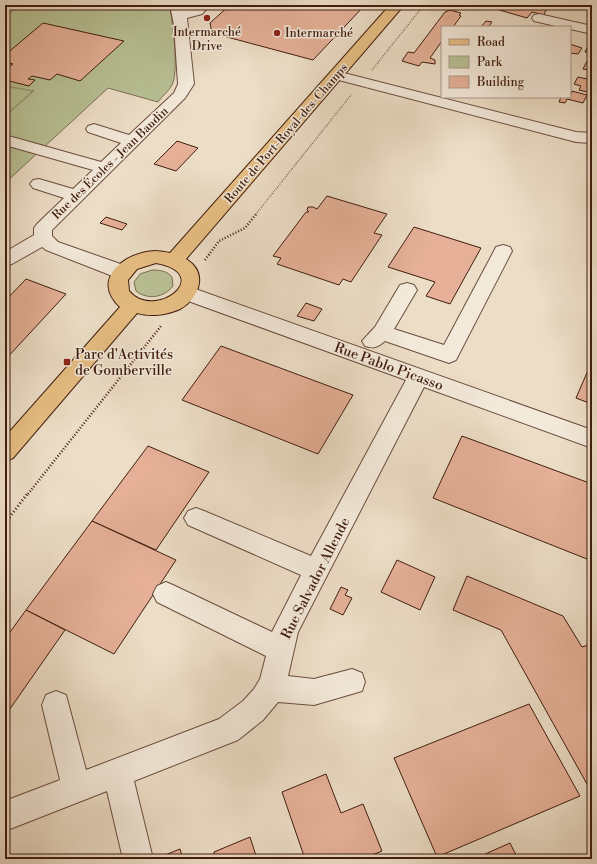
<svg xmlns="http://www.w3.org/2000/svg" width="597" height="864" font-family="'Libre Bodoni',serif">
  <style>
    .green { fill: #b8c195; stroke: #7c6f52 }
    .building { fill: #e5b097; stroke: #401d0f }
    .lines { fill: none; stroke-linecap: round; stroke-linejoin: round }
    .minor-casing { stroke: #6b4d3d; stroke-width: 2 }
    .major-casing { stroke: #401d0f; stroke-width: 2 }
    .path-far2 { stroke: #401d0f; stroke-width: 1.5; stroke-dasharray: 0.5 1.5; stroke-linecap: butt }
    .path-far1 { stroke: #401d0f; stroke-width: 2.5; stroke-dasharray: 1 2; stroke-linecap: butt }
    .path { stroke: #401d0f; stroke-width: 3; stroke-dasharray: 1 2.5; stroke-linecap: butt }
    .minor { fill: #f3e9da; fill-rule: evenodd }
    .major { fill: #e6be83; fill-rule: evenodd }
    .poi-dot { fill: #8f2418; stroke: #f3e9da; stroke-width: 1.5 }
    .labels { text-anchor: middle; stroke-width: 3; stroke-linejoin: round; paint-order: stroke }
    .far-poi-label { font-size: 12px; fill: #401d0f; stroke: #f3e9da }
    .far-street-label { font-size: 12px; fill: #401d0f; stroke: #f3e9da }
    .poi-label { font-size: 14px; fill: #401d0f; stroke: #f3e9da; text-anchor: start }
    .street-label { font-size: 14px; fill: #401d0f; stroke: #f3e9da }
  </style>
  <rect width="100%" height="100%" fill="#ecddc6"/>
  <filter id="stains"><feTurbulence type="fractalNoise" baseFrequency=".005" numOctaves="4"/><feColorMatrix values="0 0 0 0 .2 0 0 0 0 .09 0 0 0 0 .02 0 0 0 .5 -.17"/></filter>
  <radialGradient id="worn" r=".72"><stop offset=".6" stop-color="#630" stop-opacity="0"/><stop offset="1" stop-color="#630" stop-opacity=".3"/></radialGradient>
  <g class="green">
    <path d="M5 5H169C173 20 179 72 172 85 169 91 162 96 158 102L108 88 5 183Z"/>
    <path d="M152 270C160 270 167 271 172 277L173 286C164 298 147 300 136 291L134 282 140 274Z"/>
  </g>
  <g class="building">
    <polygon points="230,5 365,5 313,60 212,33 210,23"/>
    <polygon points="482,5 548,5 544,15 532,12 527,18"/>
    <polygon points="450,10 461,13 459,15 461,16 453,27 442,27 442,41 430,58 435,60 435,64 422,62 419,66 402,61 408,52 414,53 445,12"/>
    <polygon points="486,21 492,22 489,26 495,27 481,27"/>
    <polygon points="43,23 124,41 80,81 57,74 50,80 32,76 28,79 35,80 29,86 5,80 5,69 13,64 5,62 5,55"/>
    <polygon points="570,44 582,48 578,54 570,53"/>
    <polygon points="589,44 592,45 592,57 589,57 591,53 585,52"/>
    <polygon points="587,61 592,62 592,74 588,74 590,70 583,69"/>
    <polygon points="578,77 592,80 592,93 579,90 581,86 574,84"/>
    <polygon points="572,91 587,95 583,103 567,99 565,103 559,102 561,97 570,97"/>
    <polygon points="177,141 198,148 176,171 154,164"/>
    <polygon points="327,196 387,214 374,233 382,235 351,282 343,279 339,285 277,264 281,258 273,256 306,212 309,212 307,210 308,207 313,207 317,209"/>
    <polygon points="106,217 127,224 122,230 100,223"/>
    <polygon points="414,227 481,248 450,304 426,296 435,282 388,267"/>
    <polygon points="26,279 66,294 5,360 5,301"/>
    <polygon points="306,303 322,309 314,321 297,316"/>
    <polygon points="221,346 353,395 318,454 182,400"/>
    <polygon points="589,368 592,369 592,395 589,403 576,398"/>
    <polygon points="462,436 592,484 592,561 433,498"/>
    <polygon points="148,446 209,472 156,550 92,521"/>
    <polygon points="92,521 176,560 114,654 26,610"/>
    <polygon points="397,560 435,577 420,610 381,592"/>
    <polygon points="467,576 563,616 582,647 588,645 592,651 592,793 501,630 453,610"/>
    <polygon points="341,587 348,590 345,595 352,598 343,615 330,609"/>
    <polygon points="26,610 65,630 5,716 5,639"/>
    <polygon points="529,704 580,796 437,857 394,758"/>
    <polygon points="326,774 341,813 363,804 382,851 362,859 305,859 282,792"/>
    <polygon points="250,837 257,859 214,859 214,852"/>
    <polygon points="510,843 518,859 474,859"/>
    <polygon points="180,849 183,859 155,859"/>
  </g>
  <g class="lines">
    <defs>
      <g id="minor">
        <polygon points="170,5 184,5 185,10 192,8 195,5 210,5 202,14 187,18 194,84 185,98 52,230 52,236 58,242 129,267 131,272 129,277 122,278 115,277 46,250 42,247 12,264 5,266 5,252 34,235 34,228 37,224 64,198 33,188 30,184 33,180 39,179 73,189 93,170 5,145 5,135 101,162 121,143 88,132 86,129 88,126 94,124 129,135 174,93 178,84 174,25"/>
        <polygon points="539,14 592,26 592,34 570,29 570,27 560,27 534,21 532,18 534,15"/>
        <polygon points="336,71 576,132 592,133 592,143 576,142 331,78 329,75 331,72"/>
        <path d="M503 245 510 247 512 251 456 360 449 363 385 341C378 347 374 349 365 346L362 341 375 327 400 285 407 283 414 285 417 290 394 329 444 345 494 251 496 247Z"/>
        <polygon points="187,286 592,430 592,448 424,387 298,632 288,676 314,679 352,669 362,673 365,682 362,691 314,705 278,702 263,720 238,740 134,781 153,859 123,859 107,791 5,831 5,801 60,780 42,705 46,695 56,691 66,695 86,770 219,719 243,701 254,689 260,679 266,656 157,602 153,594 157,586 166,582 175,586 272,632 301,575 188,525 184,518 188,511 196,508 204,511 311,556 406,380 180,298 177,293 180,288"/>
      </g>
      <path id="major" d="M390 5H404L186 259C208 272 200 298 180 309 167 315 150 317 137 313L13 458 5 461V437L120 307C90 279 125 252 155 251 160 251 165 252 170 253ZM156 263C216 274 155 322 129 291L128 280 137 269Z"/>
    </defs>
    <use href="#minor" class="minor-casing"/>
    <use href="#major" class="major-casing"/>
    <g class="path-far2">
      <polyline points="5,16 20,5"/>
      <polyline points="372,70 424,5"/>
      <polyline points="5,86 33,91 5,116"/>
      <polyline points="256,214 351,95"/>
    </g>
    <g class="path-far1">
      <polyline points="205,260 219,241 245,228 257,213"/>
      <polyline points="28,494 161,326"/>
    </g>
    <polyline class="path" points="5,523 28,493"/>
    <use href="#minor" class="minor"/>
    <use href="#major" class="major"/>
  </g>
  <g class="poi-dot">
    <circle cx="207" cy="18" r="4"/>
    <circle cx="277" cy="33" r="4"/>
    <rect x="63" y="358" width="8" height="8" rx="2"/>
  </g>
  <g class="labels">
    <g class="far-poi-label">
      <text x="207" y="36">Intermarché<tspan x="207" dy="14">Drive</tspan></text>
      <text x="285" y="37" text-anchor="start">Intermarché</text>
    </g>
    <g class="far-street-label">
      <text transform="translate(286 133) rotate(-49)" y="4">Route de Port-Royal-des-Champs</text>
      <text transform="translate(110 163) rotate(-44)" y="4">Rue des Écoles - Jean Baudin</text>
    </g>
    <g class="poi-label">
      <text x="75" y="359">Parc d'Activités<tspan x="75" dy="16">de Gomberville</tspan></text>
    </g>
    <g class="street-label">
      <text transform="translate(389 366) rotate(20)" y="5">Rue Pablo Picasso</text>
      <text transform="translate(315 578) rotate(-63)" y="5">Rue Salvador Allende</text>
    </g>
  </g>
  <rect width="597" height="864" fill="none" stroke="#ecddc6" stroke-width="20"/>
  <rect x="6" y="6" width="585" height="852" fill="none" stroke="#401d0f" stroke-width="2"/>
  <rect x="10" y="10" width="577" height="844" fill="none" stroke="#401d0f"/>
  <rect x="441" y="26" width="130" height="72" fill="#f3e9da" stroke="#ab9789"/>
  <rect x="449" y="39" width="20" height="6" fill="#e6be83" stroke="#ab9789"/>
  <text x="477" y="46" font-size="12" fill="#401d0f">Road</text>
  <rect x="449" y="56" width="20" height="12" fill="#b8c195" stroke="#ab9789"/>
  <text x="477" y="66" font-size="12" fill="#401d0f">Park</text>
  <rect x="449" y="76" width="20" height="12" fill="#e5b097" stroke="#ab9789"/>
  <text x="477" y="86" font-size="12" fill="#401d0f">Building</text>
  <rect width="100%" height="100%" filter="url(#stains)"/>
  <rect width="100%" height="100%" fill="url(#worn)"/>
</svg>
